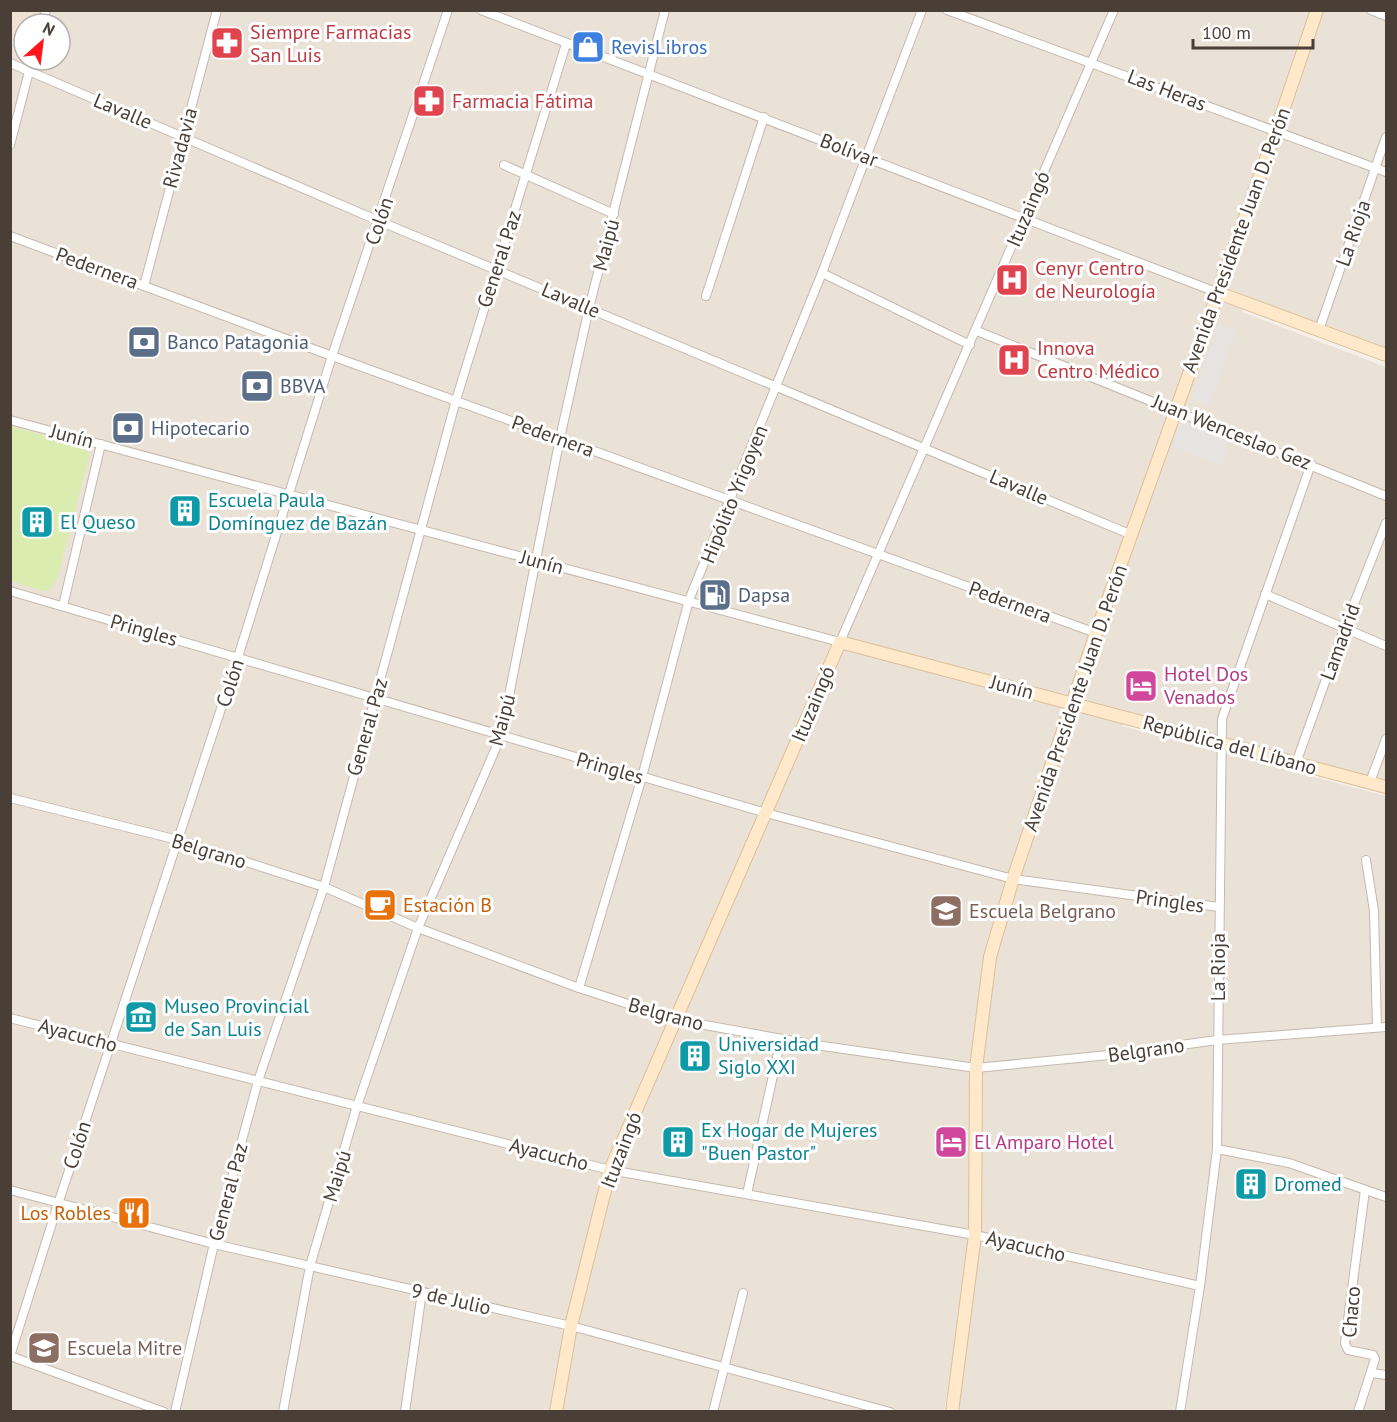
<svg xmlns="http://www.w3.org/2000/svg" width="1397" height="1422" font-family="'PT Sans',sans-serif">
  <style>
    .residential { fill: #eae1d7; fill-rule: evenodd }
    .education { fill: #f0e2d2 }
    .green { fill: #dbecb0 }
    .parking { fill: #e7e3e1 }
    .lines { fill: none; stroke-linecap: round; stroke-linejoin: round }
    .street-casing { stroke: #c5b9ae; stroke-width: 10 }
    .secondary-casing { stroke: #dcbf98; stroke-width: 14 }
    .street { stroke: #fff; stroke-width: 8 }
    .secondary { stroke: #ffe9ca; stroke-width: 12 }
    .labels { text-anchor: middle; stroke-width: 6; stroke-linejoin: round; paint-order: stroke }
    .health-label { font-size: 20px; fill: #be3a42; stroke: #fff; text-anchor: start }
    .shop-label { font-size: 20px; fill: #366cbe; stroke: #fff; text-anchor: start }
    .street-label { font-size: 20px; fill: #4a3f37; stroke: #fff }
    .service-label { font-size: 20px; fill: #4e5e75; stroke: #fff; text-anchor: start }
    .culture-label { font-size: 20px; fill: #0d838f; stroke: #fff; text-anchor: start }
    .hotel-label { font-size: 20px; fill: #b23c85; stroke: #fff; text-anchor: start }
    .food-label { font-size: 20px; fill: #c56008; stroke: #fff; text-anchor: start }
    .education-label { font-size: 20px; fill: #785e54; stroke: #fff; text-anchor: start }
  </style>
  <rect width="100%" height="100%" fill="#f6f0e9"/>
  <path class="residential" d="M10 11H1386V352L1246 300 1242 312 1386 367V783L1126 714 1122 726 1386 796V1411H959L981 1214 975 1235 944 1411H11ZM24 24H60V60H24Z"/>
  <polygon class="education" points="11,10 35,11 32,24 24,24 24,60 27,60 24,62 18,61 15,54 11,52"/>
  <polygon class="green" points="11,426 82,447 90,454 57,579 49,590 43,591 11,581"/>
  <g class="parking">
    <polygon points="1218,324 1237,330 1210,406 1192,399"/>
    <polygon points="1180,420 1232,438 1222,465 1171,447"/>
  </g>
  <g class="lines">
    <defs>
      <g id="street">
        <polyline points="481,10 1216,292"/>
        <polyline points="947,10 1386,172"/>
        <polyline points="1371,10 1386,16"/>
        <polyline points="42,24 46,10"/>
        <polyline points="10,63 379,221 1132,535"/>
        <polyline points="10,145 32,60"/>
        <polyline points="504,165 614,214"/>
        <polyline points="10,236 332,356 1096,633"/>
        <polyline points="822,273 970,345"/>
        <polyline points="144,286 217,10"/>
        <polyline points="706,296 764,117"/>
        <polyline points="1319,330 1386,137"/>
        <polyline points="977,331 1386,496"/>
        <polyline points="10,420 840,642 1114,10"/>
        <polyline points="10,591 766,813 1013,879 1219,907"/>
        <polyline points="1265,594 1386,646"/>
        <polyline points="63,606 101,444"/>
        <polyline points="1296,763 1344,629 1386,523"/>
        <polyline points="1370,782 1386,739"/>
        <polyline points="10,798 178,840 324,887 418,928 579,988 677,1020 816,1045 976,1068 1109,1055 1217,1040 1386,1027"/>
        <polyline points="1366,860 1374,911 1377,1027"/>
        <polyline points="579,988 642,777 689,600 822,273 922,10"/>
        <polyline points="10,1018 610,1170 975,1235 1200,1286"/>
        <polyline points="1217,1149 1289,1163 1386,1197"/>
        <polyline points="10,1190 214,1244 571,1326 890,1412"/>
        <polyline points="747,1194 781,1039"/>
        <polyline points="1372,1373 1386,1375"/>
        <polyline points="164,1412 10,1356 59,1201 238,657 332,356 448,10"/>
        <polyline points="175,1412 214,1244 258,1081 324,887 456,400 566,44"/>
        <polyline points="283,1412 310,1266 357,1106 418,928 501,736 560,438 589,308 665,10"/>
        <polyline points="405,1412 422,1292"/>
        <polyline points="713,1412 743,1293"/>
        <polyline points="1180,1412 1200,1286 1217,1149 1222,719 1311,464"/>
        <polyline points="1358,1412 1375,1359 1373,1355 1348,1350 1345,1343 1365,1190"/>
      </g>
      <g id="secondary">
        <polyline points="1216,292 1386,355"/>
        <polyline points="556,1412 571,1326 610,1170 840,642 1386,787"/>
        <polyline points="952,1412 975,1235 976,1068 990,957 1013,879 1096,633 1276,131 1317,10"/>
      </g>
    </defs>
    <use href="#street" class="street-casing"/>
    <use href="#secondary" class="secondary-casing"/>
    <use href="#street" class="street"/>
    <use href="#secondary" class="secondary"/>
  </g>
  <defs>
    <symbol id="pharmacy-square" viewBox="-11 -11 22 22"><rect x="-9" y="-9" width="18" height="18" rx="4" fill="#e0444e" stroke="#fff"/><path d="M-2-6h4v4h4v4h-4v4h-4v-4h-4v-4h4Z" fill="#fff"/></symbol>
    <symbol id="shop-square" viewBox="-11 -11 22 22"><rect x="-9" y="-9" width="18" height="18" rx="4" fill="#3f7fe0" stroke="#fff"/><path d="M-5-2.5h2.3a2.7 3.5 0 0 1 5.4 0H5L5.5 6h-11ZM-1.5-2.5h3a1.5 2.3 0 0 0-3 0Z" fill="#fff"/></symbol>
    <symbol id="hospital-square" viewBox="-11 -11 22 22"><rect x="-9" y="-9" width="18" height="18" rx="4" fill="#e0444e" stroke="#fff"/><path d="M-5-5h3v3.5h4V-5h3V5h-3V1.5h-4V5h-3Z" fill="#fff"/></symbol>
    <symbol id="bank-square" viewBox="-11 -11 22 22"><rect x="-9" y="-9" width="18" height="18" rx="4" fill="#5c6f8a" stroke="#fff"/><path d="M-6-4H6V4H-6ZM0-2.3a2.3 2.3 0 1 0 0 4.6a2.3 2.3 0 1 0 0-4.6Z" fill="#fff"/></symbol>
    <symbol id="building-square" viewBox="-11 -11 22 22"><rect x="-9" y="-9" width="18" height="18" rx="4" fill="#0f9aa8" stroke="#fff"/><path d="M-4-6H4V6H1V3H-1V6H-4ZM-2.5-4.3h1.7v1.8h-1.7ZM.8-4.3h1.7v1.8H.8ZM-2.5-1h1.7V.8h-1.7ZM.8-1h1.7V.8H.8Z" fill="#fff"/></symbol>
    <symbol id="fuel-square" viewBox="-11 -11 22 22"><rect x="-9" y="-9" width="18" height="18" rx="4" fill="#5c6f8a" stroke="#fff"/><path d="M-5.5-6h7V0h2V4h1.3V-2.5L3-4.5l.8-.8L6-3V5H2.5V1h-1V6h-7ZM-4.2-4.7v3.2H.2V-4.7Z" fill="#fff"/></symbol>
    <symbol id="hotel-square" viewBox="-11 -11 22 22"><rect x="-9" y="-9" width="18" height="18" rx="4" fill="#d1479c" stroke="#fff"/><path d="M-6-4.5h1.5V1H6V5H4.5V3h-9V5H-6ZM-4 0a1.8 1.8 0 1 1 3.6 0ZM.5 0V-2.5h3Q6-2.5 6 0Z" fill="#fff"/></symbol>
    <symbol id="cafe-square" viewBox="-11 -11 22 22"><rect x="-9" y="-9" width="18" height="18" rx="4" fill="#e8710a" stroke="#fff"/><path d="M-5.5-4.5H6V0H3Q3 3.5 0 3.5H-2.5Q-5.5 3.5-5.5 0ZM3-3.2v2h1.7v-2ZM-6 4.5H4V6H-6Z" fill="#fff"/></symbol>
    <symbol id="school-square" viewBox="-11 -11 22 22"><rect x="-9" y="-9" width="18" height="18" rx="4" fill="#8d6e63" stroke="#fff"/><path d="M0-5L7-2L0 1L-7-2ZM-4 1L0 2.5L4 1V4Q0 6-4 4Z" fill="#fff"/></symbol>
    <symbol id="museum-square" viewBox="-11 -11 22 22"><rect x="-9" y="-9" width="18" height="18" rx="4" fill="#0f9aa8" stroke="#fff"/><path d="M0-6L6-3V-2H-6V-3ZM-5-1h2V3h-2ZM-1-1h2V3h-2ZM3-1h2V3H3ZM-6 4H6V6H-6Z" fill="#fff"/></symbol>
    <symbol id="restaurant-square" viewBox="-11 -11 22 22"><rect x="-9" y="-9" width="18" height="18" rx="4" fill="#e8710a" stroke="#fff"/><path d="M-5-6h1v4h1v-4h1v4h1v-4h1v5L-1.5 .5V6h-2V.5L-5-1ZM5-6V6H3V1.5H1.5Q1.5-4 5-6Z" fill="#fff"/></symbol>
  </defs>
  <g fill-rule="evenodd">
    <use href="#pharmacy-square" x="208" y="24" width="38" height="38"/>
    <use href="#shop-square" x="569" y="28" width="38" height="38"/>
    <use href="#pharmacy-square" x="410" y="82" width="38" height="38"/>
    <use href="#hospital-square" x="993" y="261" width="38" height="38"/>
    <use href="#bank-square" x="125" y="323" width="38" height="38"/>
    <use href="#hospital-square" x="995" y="341" width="38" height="38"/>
    <use href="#bank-square" x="238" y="367" width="38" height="38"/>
    <use href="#bank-square" x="109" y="409" width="38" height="38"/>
    <use href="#building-square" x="166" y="492" width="38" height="38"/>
    <use href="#building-square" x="18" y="503" width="38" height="38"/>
    <use href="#fuel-square" x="696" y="576" width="38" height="38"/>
    <use href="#hotel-square" x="1122" y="667" width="38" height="38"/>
    <use href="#cafe-square" x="361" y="886" width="38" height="38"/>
    <use href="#school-square" x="927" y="892" width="38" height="38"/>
    <use href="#museum-square" x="122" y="998" width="38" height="38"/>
    <use href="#building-square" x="676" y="1037" width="38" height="38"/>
    <use href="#building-square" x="659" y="1123" width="38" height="38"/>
    <use href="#hotel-square" x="932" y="1123" width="38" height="38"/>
    <use href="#building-square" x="1232" y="1165" width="38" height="38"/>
    <use href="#restaurant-square" x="115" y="1194" width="38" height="38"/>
    <use href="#school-square" x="25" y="1329" width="38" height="38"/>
  </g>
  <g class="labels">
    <g class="health-label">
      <text x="250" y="39">Siempre Farmacias<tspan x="250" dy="23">San Luis</tspan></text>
      <text x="452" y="108">Farmacia Fátima</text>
      <text x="1035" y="275">Cenyr Centro<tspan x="1035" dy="23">de Neurología</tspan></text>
      <text x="1037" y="355">Innova<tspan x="1037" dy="23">Centro Médico</tspan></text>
    </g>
    <g class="shop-label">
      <text x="611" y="54">RevisLibros</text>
    </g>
    <g class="street-label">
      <text transform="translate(1167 90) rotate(21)" y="7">Las Heras</text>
      <text transform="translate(123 111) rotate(23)" y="7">Lavalle</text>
      <text transform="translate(180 148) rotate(-75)" y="7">Rivadavia</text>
      <text transform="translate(849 150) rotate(21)" y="7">Bolívar</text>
      <text transform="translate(1028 209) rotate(-67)" y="7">Ituzaingó</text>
      <text transform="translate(379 221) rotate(-71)" y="7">Colón</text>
      <text transform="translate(1353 233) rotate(-71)" y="7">La Rioja</text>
      <text transform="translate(1236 240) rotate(-70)" y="7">Avenida Presidente Juan D. Perón</text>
      <text transform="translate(606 245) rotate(-75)" y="7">Maipú</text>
      <text transform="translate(499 259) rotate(-72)" y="7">General Paz</text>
      <text transform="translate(97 268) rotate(20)" y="7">Pedernera</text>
      <text transform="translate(571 300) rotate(23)" y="7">Lavalle</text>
      <text transform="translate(1232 432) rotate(22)" y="7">Juan Wenceslao Gez</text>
      <text transform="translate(72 436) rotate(15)" y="7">Junín</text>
      <text transform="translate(553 436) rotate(20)" y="7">Pedernera</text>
      <text transform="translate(1019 487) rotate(23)" y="7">Lavalle</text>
      <text transform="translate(734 494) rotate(-68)" y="7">Hipólito Yrigoyen</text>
      <text transform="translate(542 562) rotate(15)" y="7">Junín</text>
      <text transform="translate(1010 602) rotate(20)" y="7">Pedernera</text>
      <text transform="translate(144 630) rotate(16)" y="7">Pringles</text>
      <text transform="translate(1340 642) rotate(-70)" y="7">Lamadrid</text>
      <text transform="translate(230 683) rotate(-72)" y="7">Colón</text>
      <text transform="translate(1012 687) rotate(15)" y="7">Junín</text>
      <text transform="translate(1075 698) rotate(-71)" y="7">Avenida Presidente Juan D. Perón</text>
      <text transform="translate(813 704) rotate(-67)" y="7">Ituzaingó</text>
      <text transform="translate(502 720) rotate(-75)" y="7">Maipú</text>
      <text transform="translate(367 727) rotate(-74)" y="7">General Paz</text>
      <text transform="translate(1230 745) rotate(15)" y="7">República del Líbano</text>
      <text transform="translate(610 768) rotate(16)" y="7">Pringles</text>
      <text transform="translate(209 851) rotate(17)" y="7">Belgrano</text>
      <text transform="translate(1170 901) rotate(8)" y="7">Pringles</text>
      <text transform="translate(1218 967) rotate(-90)" y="7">La Rioja</text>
      <text transform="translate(666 1014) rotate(15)" y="7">Belgrano</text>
      <text transform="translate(78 1035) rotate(15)" y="7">Ayacucho</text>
      <text transform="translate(1146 1050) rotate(-8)" y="7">Belgrano</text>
      <text transform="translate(77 1145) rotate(-72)" y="7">Colón</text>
      <text transform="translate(621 1150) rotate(-69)" y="7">Ituzaingó</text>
      <text transform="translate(549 1154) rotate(14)" y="7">Ayacucho</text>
      <text transform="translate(337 1176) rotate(-73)" y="7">Maipú</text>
      <text transform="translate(228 1192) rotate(-75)" y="7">General Paz</text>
      <text transform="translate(1026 1246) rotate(13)" y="7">Ayacucho</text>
      <text transform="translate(451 1299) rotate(13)" y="7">9 de Julio</text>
      <text transform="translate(1351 1312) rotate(-85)" y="7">Chaco</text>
    </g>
    <g class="service-label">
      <text x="167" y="349">Banco Patagonia</text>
      <text x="280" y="393">BBVA</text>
      <text x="151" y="435">Hipotecario</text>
      <text x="738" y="602">Dapsa</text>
    </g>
    <g class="culture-label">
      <text x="208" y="507">Escuela Paula<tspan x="208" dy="23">Domínguez de Bazán</tspan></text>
      <text x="60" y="529">El Queso</text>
      <text x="164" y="1013">Museo Provincial<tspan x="164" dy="23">de San Luis</tspan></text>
      <text x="718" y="1051">Universidad<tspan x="718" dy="23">Siglo XXI</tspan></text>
      <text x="701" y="1137">Ex Hogar de Mujeres<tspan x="701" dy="23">"Buen Pastor"</tspan></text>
      <text x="1274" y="1191">Dromed</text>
    </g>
    <g class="hotel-label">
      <text x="1164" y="681">Hotel Dos<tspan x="1164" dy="23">Venados</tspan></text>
      <text x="974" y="1149">El Amparo Hotel</text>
    </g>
    <g class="food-label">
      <text x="403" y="912">Estación B</text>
      <text x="111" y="1220" text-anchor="end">Los Robles</text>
    </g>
    <g class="education-label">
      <text x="969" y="918">Escuela Belgrano</text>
      <text x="67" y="1355">Escuela Mitre</text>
    </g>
  </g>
  <rect width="1397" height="1422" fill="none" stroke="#4a3f37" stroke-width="24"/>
  <g transform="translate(42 42) rotate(28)"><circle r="28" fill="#ffffff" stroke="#b7b2af" stroke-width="1.5"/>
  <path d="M0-4.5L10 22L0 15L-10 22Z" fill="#ff171b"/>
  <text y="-9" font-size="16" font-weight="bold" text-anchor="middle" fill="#4a3f37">N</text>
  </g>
  <path d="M1193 39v9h120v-9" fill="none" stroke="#4a3f37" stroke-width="3"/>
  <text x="1202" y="39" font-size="18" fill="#4a3f37" stroke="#ffffff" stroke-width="4.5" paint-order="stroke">100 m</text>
</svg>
